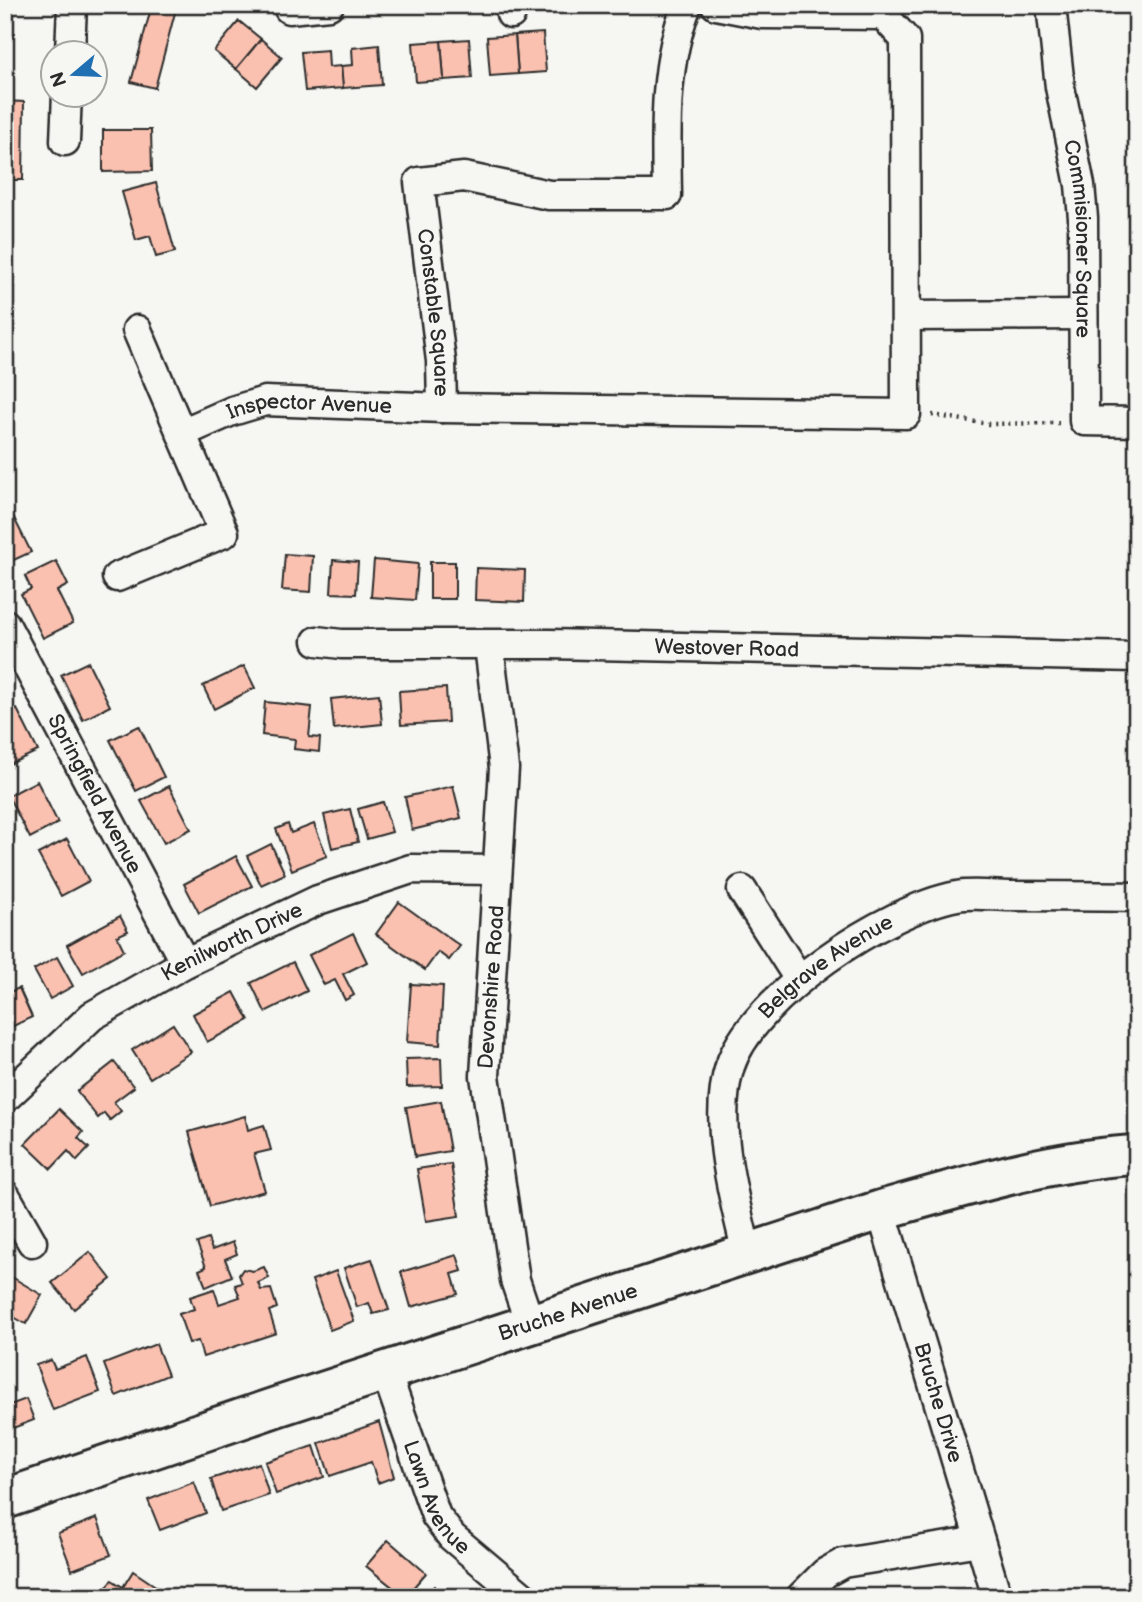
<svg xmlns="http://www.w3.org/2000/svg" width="1142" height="1602" font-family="'Balsamiq Sans',sans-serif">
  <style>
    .building { fill: #fac1b0; stroke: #2b2b2b; stroke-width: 2 }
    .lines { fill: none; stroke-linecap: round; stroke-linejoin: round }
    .street-casing { stroke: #2b2b2b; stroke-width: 33 }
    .secondary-casing { stroke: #2b2b2b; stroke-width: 44 }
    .path { stroke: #2b2b2b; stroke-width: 4.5; stroke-dasharray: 2 5; stroke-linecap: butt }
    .street { stroke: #f6f6f2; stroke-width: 28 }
    .secondary { stroke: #f6f6f2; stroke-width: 38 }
    .labels { text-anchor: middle; stroke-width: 5; stroke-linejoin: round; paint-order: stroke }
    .street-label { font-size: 21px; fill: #2b2b2b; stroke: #f6f6f2 }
  </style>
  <rect width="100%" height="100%" fill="#f6f6f2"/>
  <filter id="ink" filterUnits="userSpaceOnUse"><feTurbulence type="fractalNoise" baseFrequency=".0143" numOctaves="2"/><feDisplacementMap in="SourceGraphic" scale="14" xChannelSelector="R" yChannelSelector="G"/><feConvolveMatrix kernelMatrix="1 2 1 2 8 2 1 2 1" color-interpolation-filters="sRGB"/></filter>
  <g filter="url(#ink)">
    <g class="building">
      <polygon points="152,5 177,5 155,88 131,82"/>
      <polygon points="239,21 261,39 236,69 214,51"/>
      <polygon points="543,33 546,72 518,74 515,35"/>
      <polygon points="515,35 518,74 490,76 487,37"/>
      <polygon points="261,39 282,57 257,87 236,69"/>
      <polygon points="469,39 472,78 444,80 441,41"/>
      <polygon points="441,41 444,80 416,82 413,43"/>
      <polygon points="379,45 382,85 343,88 341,66 353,65 352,48"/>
      <polygon points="328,50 329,67 341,66 343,88 305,91 301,52"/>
      <polygon points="5,101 24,102 23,180 7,180 6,203"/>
      <polygon points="103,130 151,130 152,171 103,172"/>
      <polygon points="156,183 175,252 156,257 150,236 136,240 122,192"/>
      <polygon points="8,506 31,552 5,564 5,508"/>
      <polygon points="285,554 313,556 311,592 282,590"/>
      <polygon points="333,560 358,562 356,594 331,593"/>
      <polygon points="374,560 418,564 415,600 371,597"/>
      <polygon points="56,561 68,585 57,591 73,623 43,638 21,594 31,589 25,576"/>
      <rect x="430" y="562" width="25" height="37"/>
      <polygon points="476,568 525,570 524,602 475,600"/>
      <polygon points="88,662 110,706 83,720 61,675"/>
      <polygon points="244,666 255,688 214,709 203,686"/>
      <polygon points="446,688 448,722 401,725 399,691"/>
      <polygon points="379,694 382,724 334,729 331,699"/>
      <polygon points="265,702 312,707 309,737 320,738 319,752 294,749 295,739 262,735"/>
      <polygon points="17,709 38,751 10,764 5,754 5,715"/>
      <polygon points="139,726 164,777 136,791 110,740"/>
      <polygon points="37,781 58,823 30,838 8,796"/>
      <polygon points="169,786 191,829 164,843 141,801"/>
      <polygon points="453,786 461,818 412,830 405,797"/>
      <polygon points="383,802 392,832 367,839 358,809"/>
      <polygon points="350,809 358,842 332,848 324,815"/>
      <polygon points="288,824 291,833 314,824 327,856 292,870 276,829"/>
      <polygon points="67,839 89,881 61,896 38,854"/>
      <polygon points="271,844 285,874 261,885 247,856"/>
      <polygon points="236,856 252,886 199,913 184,884"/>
      <polygon points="399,902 460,946 449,960 438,952 425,970 376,934"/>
      <polygon points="120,916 128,931 117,936 124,950 83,973 67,945"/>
      <polygon points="353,933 367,962 343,974 354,995 345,1000 335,980 324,985 309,955"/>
      <polygon points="57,957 73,986 50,999 34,970"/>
      <polygon points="293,962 307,991 265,1012 251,983"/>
      <polygon points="411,984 443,986 440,1045 407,1042"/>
      <polygon points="19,988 32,1017 5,1030 5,994"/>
      <polygon points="234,992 249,1020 207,1042 193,1014"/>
      <polygon points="173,1024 191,1052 150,1078 132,1050"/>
      <polygon points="441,1058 442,1086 407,1087 406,1059"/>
      <polygon points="114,1062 134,1087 114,1102 121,1111 110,1120 104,1113 98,1118 77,1091"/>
      <polygon points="441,1101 450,1151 415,1157 406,1107"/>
      <polygon points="59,1109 83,1132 78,1138 89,1148 77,1161 68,1151 51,1169 25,1144"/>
      <polygon points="245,1116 248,1130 264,1125 271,1150 254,1154 265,1191 210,1206 189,1132"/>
      <polygon points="451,1164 459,1216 426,1221 417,1169"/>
      <polygon points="208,1239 212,1250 233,1242 237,1254 225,1259 232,1276 206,1287 199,1270 206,1267 197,1243"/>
      <polygon points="90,1252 111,1279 74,1309 52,1283"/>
      <polygon points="457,1255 462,1271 452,1274 458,1294 411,1307 401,1272"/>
      <polygon points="372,1259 389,1310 373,1314 369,1303 357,1307 344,1268"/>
      <polygon points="264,1267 269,1278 258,1283 261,1290 271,1289 277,1308 269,1311 276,1333 203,1357 198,1341 189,1343 179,1314 194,1309 190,1297 214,1289 219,1304 240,1297 235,1285 242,1283 239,1275 243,1269 253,1271"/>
      <polygon points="336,1271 354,1321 330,1330 312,1280"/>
      <polygon points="5,1273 42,1295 26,1324 5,1312"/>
      <polygon points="156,1344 168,1375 116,1396 104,1364"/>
      <polygon points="87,1357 100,1392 53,1410 36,1365 51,1360 55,1369"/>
      <polygon points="5,1391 10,1405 26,1399 34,1420 5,1431"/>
      <polygon points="379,1422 394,1477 378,1483 371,1462 330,1476 319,1443"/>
      <polygon points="314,1446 324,1477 276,1494 265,1462"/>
      <polygon points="259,1463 269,1495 221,1511 211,1479"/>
      <polygon points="194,1482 206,1513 160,1530 148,1500"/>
      <polygon points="97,1518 111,1555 72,1570 58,1533"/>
      <polygon points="388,1540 426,1573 405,1597 366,1566"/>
      <polygon points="133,1571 157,1587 150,1597 100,1597 112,1580 123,1587"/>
      <polygon points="434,1586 446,1597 425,1597"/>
    </g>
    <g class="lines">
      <defs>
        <g id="street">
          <polyline points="511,5 511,14"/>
          <path id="s1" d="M687 5C663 65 666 131 667 195H549L464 177 419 182 441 361 442 408 906 414 905 39 883 15 762 14 716 5"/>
          <path id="s2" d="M1051 5 1060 87 1080 185 1083 218 1084 421 1137 422"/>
          <polyline points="289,9 329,5"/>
          <polyline points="70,52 72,5"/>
          <polyline points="65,141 67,94"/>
          <polyline points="907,316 1083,315"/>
          <path id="s3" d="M182 433 232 411 265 401 442 408"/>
          <polyline points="117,577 224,533 137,330"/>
          <path id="s4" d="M5 624 185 963"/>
          <path id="s5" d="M317 641 341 644H549L1137 657"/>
          <polyline points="489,646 504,768 485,1076 515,1280 530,1324"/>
          <polyline points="742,890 799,979"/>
          <path id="s6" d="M5 1098 92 1016 185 963 318 900 411 869 497 870"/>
          <polyline points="5,1195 32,1242"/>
          <path id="s7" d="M881 1210 997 1597"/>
          <path id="s8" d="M747 1253C734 1199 712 1121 730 1066 753 996 887 909 957 896 973 893 993 896 1010 896 1052 896 1094 896 1137 897"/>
          <path id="s9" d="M386 1372 436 1516 452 1537 523 1597"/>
          <polyline points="801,1597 825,1573 843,1563 980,1541"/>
        </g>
        <g id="secondary">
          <path id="s10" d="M5 1499 276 1407 881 1210C963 1187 1051 1159 1137 1155"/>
        </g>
      </defs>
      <use href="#street" class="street-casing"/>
      <use href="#secondary" class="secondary-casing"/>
      <polyline class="path" points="932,415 989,424 1059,423"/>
      <use href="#street" class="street"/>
      <use href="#secondary" class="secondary"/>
    </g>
  </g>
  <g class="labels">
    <g class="street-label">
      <text dy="7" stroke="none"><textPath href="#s2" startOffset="236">Commisioner Square</textPath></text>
      <text dy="7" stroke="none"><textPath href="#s1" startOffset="574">Constable Square</textPath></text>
      <text dy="7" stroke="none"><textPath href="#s3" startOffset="133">Inspector Avenue</textPath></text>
      <text dy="7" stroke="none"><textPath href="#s5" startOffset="410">Westover Road</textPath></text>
      <text dy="7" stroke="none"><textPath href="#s4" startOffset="192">Springfield Avenue</textPath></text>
      <text dy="7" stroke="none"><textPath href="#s6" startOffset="278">Kenilworth Drive</textPath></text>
      <text dy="7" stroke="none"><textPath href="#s8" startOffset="331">Belgrave Avenue</textPath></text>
      <text transform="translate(491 987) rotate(-86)" y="7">Devonshire Road</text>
      <text dy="7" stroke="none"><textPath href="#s10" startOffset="593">Bruche Avenue</textPath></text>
      <text dy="7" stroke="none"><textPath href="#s7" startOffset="201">Bruche Drive</textPath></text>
      <text dy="7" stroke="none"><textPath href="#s9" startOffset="136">Lawn Avenue</textPath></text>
    </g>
  </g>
  <rect width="1142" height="1602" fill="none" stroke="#f6f6f2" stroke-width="28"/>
  <rect x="14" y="14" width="1114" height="1574" fill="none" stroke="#2b2b2b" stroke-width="2.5" filter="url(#ink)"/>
  <g transform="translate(74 74) rotate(251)"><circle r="33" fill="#f6f6f2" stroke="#a5a5a2" stroke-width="2"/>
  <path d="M0-5L12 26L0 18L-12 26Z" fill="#1f6fb2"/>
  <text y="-10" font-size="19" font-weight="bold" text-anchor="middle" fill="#2b2b2b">N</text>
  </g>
</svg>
